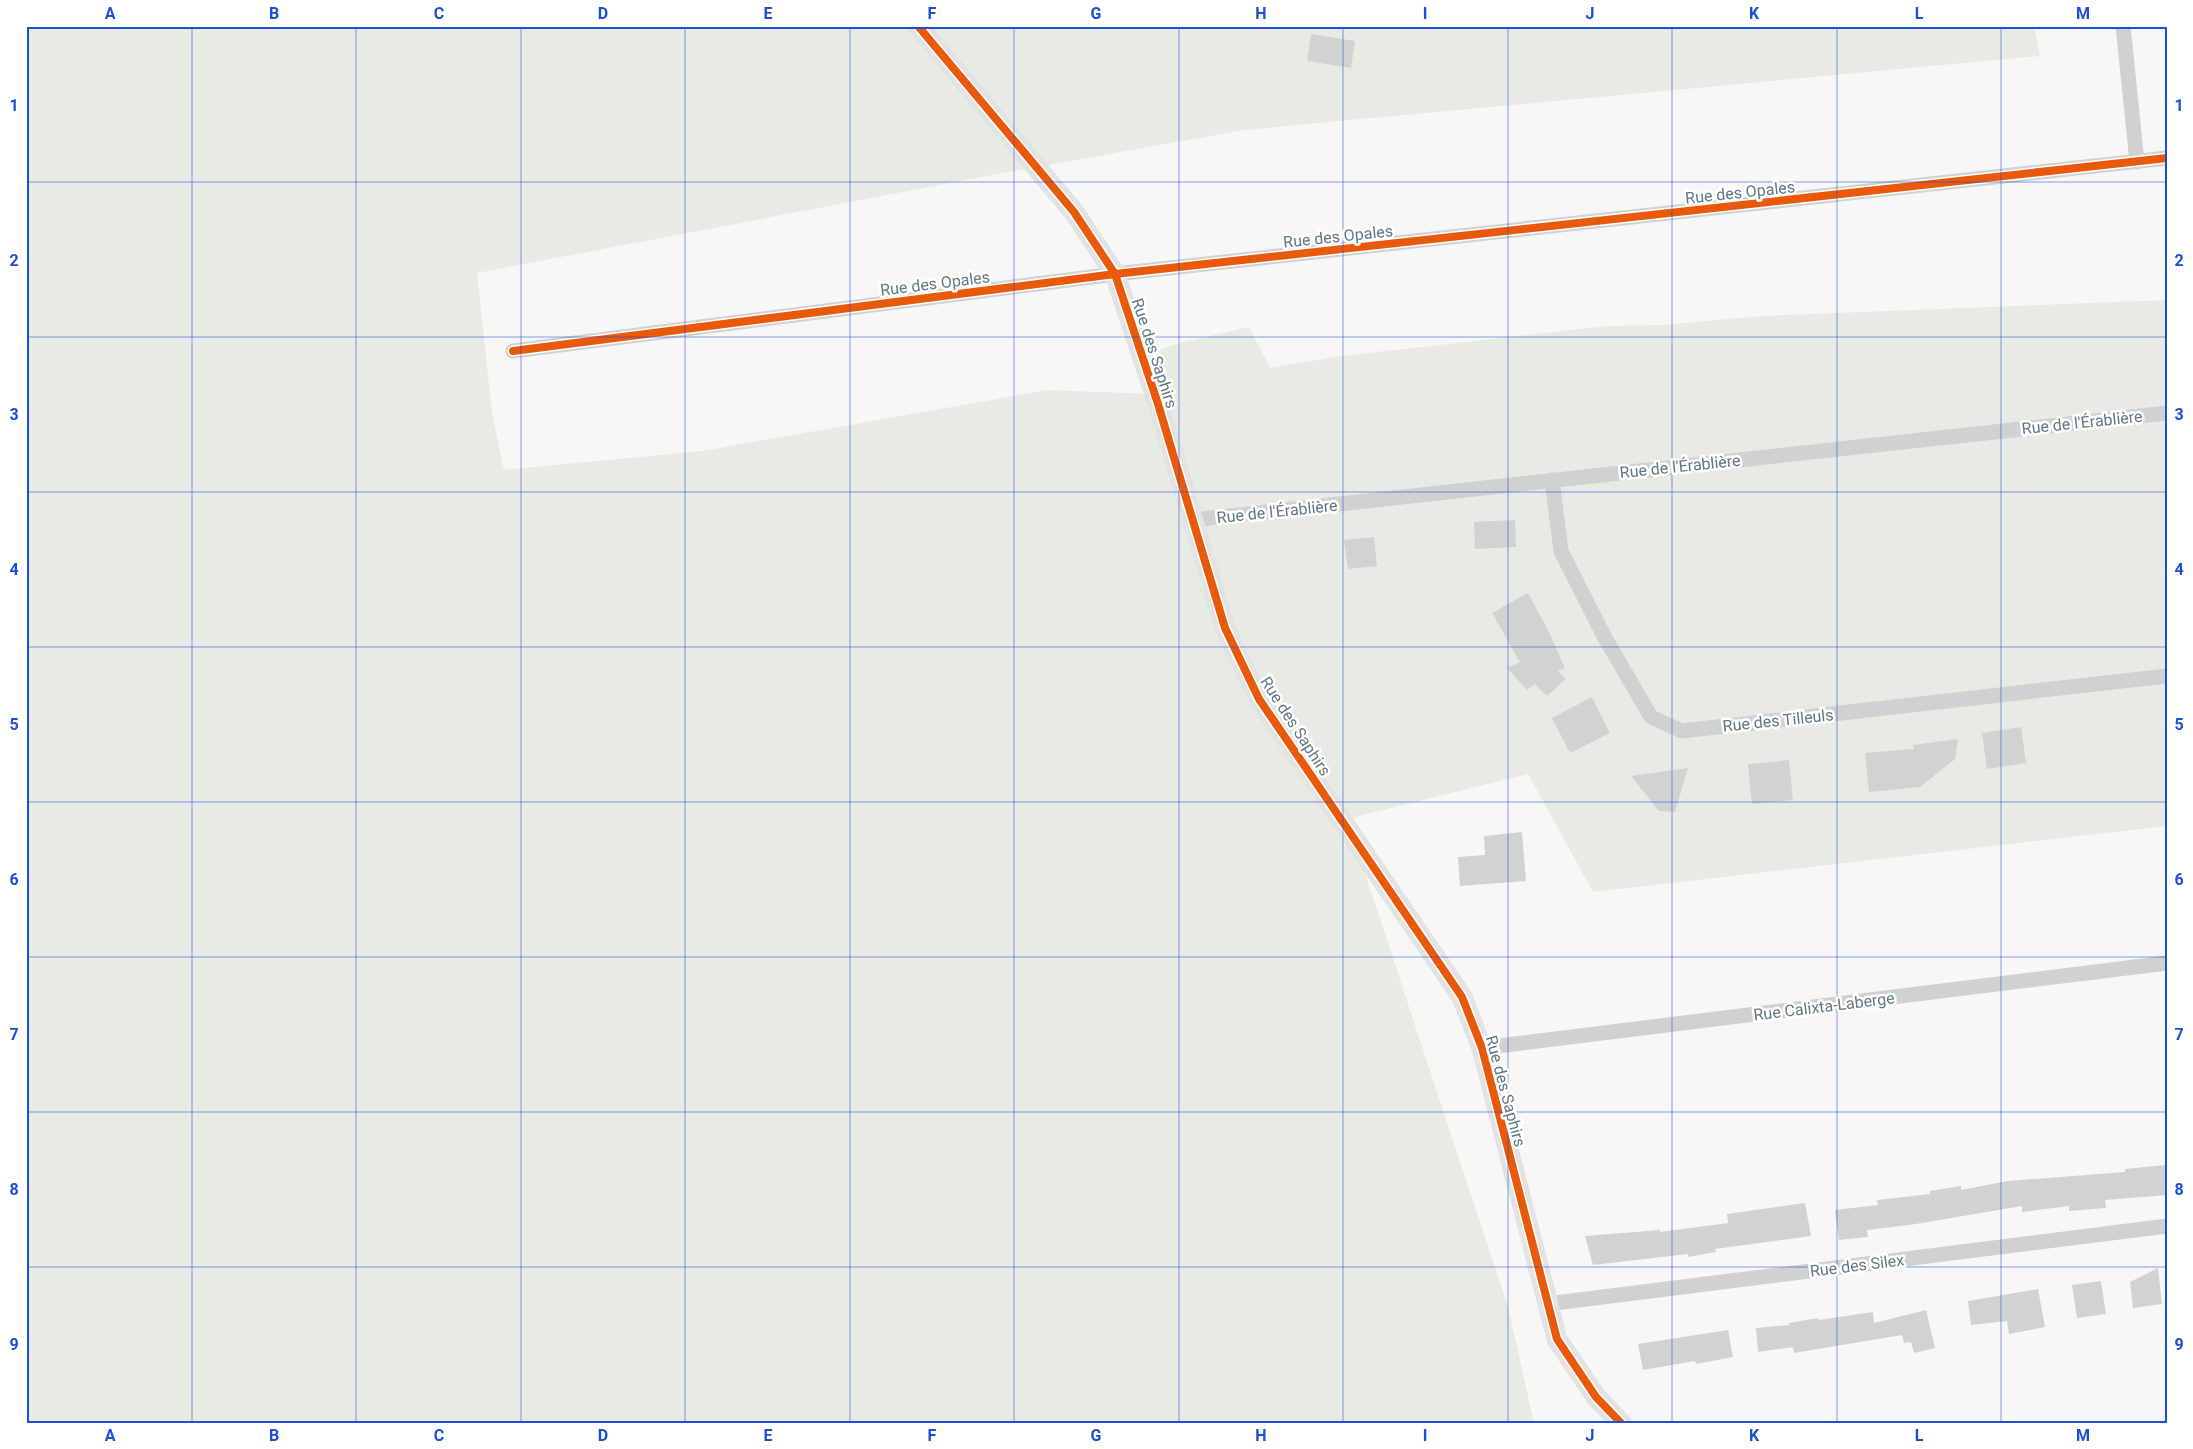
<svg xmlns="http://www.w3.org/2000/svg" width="2193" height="1449" font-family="Roboto,sans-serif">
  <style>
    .green { fill: #e8ebe4 }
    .building { fill: #d1d3d3 }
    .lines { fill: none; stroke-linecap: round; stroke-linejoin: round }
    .street { stroke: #d0d1d1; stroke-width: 15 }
    .secondary { stroke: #e3e3e3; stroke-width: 21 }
    .cycleway-casing { stroke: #fff; stroke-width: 11 }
    .cycleway { stroke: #e8590c; stroke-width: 8 }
    .grid { fill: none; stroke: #1d4ed8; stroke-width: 1; stroke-opacity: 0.55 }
    .labels { text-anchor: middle; stroke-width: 5; stroke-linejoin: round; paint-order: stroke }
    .street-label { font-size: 16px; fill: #607884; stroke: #fff }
    .neatline { fill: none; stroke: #1d4ed8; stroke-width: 2 }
    .grid-label { font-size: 16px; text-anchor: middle; font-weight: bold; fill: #1d4ed8 }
  </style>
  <rect width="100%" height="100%" fill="#f8f7f6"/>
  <polygon class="green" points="26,26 2034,26 2040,56 1244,130 992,175 477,273 492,412 504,470 702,451 1047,390 1156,394 1161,349 1180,343 1249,327 1270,368 1341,356 1607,326 1662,325 1762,316 2167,300 2167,826 1593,892 1528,774 1347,819 1508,1307 1534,1423 26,1423"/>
  <g class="building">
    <polygon points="1311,34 1355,41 1351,68 1307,61"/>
    <polygon points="1515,520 1516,547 1475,549 1474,522"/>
    <polygon points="1374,537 1377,566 1348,569 1344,540"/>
    <polygon points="1528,593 1548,630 1565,668 1558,671 1566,679 1547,696 1535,684 1527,690 1507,668 1520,662 1492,613"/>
    <polygon points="1592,697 1610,733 1570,753 1552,718"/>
    <polygon points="2021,727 2026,763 1987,769 1982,733"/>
    <polygon points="1958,739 1955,759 1920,787 1869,792 1865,753 1914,749 1913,745"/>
    <polygon points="1789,760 1793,800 1752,804 1748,764"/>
    <polygon points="1688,768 1675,812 1659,811 1631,776"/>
    <polygon points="1522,832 1526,881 1460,886 1458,857 1485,855 1484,836"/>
    <polygon points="2165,1165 2167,1195 2105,1200 2106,1208 2069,1211 2069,1206 2022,1212 2022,1206 1916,1224 1867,1230 1868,1237 1839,1240 1835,1210 1878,1205 1877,1200 1930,1194 1930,1191 1961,1186 1961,1190 2008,1181 2125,1172 2125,1169"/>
    <polygon points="1805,1203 1811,1236 1715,1249 1716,1252 1688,1257 1688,1254 1593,1265 1585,1236 1660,1230 1660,1232 1728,1223 1727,1214"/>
    <polygon points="2158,1268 2162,1304 2133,1308 2130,1282"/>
    <polygon points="2101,1281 2106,1314 2077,1318 2072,1285"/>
    <polygon points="2038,1289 2045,1327 2009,1334 2007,1321 1971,1325 1968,1301"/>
    <polygon points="1926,1310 1935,1348 1914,1353 1911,1342 1904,1343 1902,1335 1794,1353 1793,1347 1758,1352 1756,1328 1789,1325 1789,1323 1818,1318 1819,1320 1873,1312 1874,1323"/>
    <polygon points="1728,1330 1733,1357 1696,1364 1695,1361 1643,1370 1638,1344"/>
  </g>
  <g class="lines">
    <g class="street">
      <polyline points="2123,26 2137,162"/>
      <polyline points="513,351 1115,274 2167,158"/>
      <polyline points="1552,480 1561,551 1605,638 1651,717 1682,731 2167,676"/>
      <polyline points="1193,520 2167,413"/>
      <polyline points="1482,1048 2167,963"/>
      <polyline points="1547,1304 2167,1226"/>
    </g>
    <polyline class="secondary" points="918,26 1074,212 1115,274 1158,404 1225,628 1259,699 1462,997 1482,1048 1557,1339 1596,1397 1621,1423"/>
    <defs>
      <g id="cycleway">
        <polyline points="918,26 1074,212 1115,274 1158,404 1225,628 1259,699 1462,997 1482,1048 1557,1339 1596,1397 1621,1423"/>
        <polyline points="513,351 1115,274 2167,158"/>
      </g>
    </defs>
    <use href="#cycleway" class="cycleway-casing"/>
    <use href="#cycleway" class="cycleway"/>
  </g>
  <path class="grid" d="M192 26V1423M356 26V1423M521 26V1423M685 26V1423M850 26V1423M1014 26V1423M1179 26V1423M1343 26V1423M1508 26V1423M1672 26V1423M1837 26V1423M2001 26V1423M26 182H2167M26 337H2167M26 492H2167M26 647H2167M26 802H2167M26 957H2167M26 1112H2167M26 1267H2167"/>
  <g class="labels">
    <g class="street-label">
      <text transform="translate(1740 192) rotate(-6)" y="6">Rue des Opales</text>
      <text transform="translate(1338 236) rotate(-6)" y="6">Rue des Opales</text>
      <text transform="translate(935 283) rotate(-7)" y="6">Rue des Opales</text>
      <text transform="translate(1155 353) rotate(72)" y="6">Rue des Saphirs</text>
      <text transform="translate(2082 422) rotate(-6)" y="6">Rue de l'Érablière</text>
      <text transform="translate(1680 466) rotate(-6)" y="6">Rue de l'Érablière</text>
      <text transform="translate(1277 511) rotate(-6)" y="6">Rue de l'Érablière</text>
      <text transform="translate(1778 720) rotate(-6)" y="6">Rue des Tilleuls</text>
      <text transform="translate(1296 726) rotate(57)" y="6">Rue des Saphirs</text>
      <text transform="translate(1824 1006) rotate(-7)" y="6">Rue Calixta-Laberge</text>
      <text transform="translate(1506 1091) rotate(75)" y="6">Rue des Saphirs</text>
      <text transform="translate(1857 1265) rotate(-7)" y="6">Rue des Silex</text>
    </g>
  </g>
  <rect width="2193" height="1449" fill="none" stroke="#ffffff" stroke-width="55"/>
  <rect x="28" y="28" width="2138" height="1394" class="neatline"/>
  <g class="grid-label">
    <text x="110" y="19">A</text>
    <text x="274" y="19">B</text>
    <text x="439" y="19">C</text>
    <text x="603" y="19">D</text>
    <text x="768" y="19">E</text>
    <text x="932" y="19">F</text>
    <text x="1096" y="19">G</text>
    <text x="1261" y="19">H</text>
    <text x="1425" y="19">I</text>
    <text x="1590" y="19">J</text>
    <text x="1754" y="19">K</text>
    <text x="1919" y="19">L</text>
    <text x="2083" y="19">M</text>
    <text x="14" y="111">1</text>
    <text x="2179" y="111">1</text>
    <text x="14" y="266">2</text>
    <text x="2179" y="266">2</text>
    <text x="14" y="420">3</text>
    <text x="2179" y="420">3</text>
    <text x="14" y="575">4</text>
    <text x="2179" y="575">4</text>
    <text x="14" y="730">5</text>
    <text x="2179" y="730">5</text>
    <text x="14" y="885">6</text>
    <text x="2179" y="885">6</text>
    <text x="14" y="1040">7</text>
    <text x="2179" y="1040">7</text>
    <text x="14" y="1195">8</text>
    <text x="2179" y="1195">8</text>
    <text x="14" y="1350">9</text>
    <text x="2179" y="1350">9</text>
    <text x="110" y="1441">A</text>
    <text x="274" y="1441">B</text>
    <text x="439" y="1441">C</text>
    <text x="603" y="1441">D</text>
    <text x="768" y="1441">E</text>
    <text x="932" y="1441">F</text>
    <text x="1096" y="1441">G</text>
    <text x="1261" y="1441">H</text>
    <text x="1425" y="1441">I</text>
    <text x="1590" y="1441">J</text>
    <text x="1754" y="1441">K</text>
    <text x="1919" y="1441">L</text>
    <text x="2083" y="1441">M</text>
  </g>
</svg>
